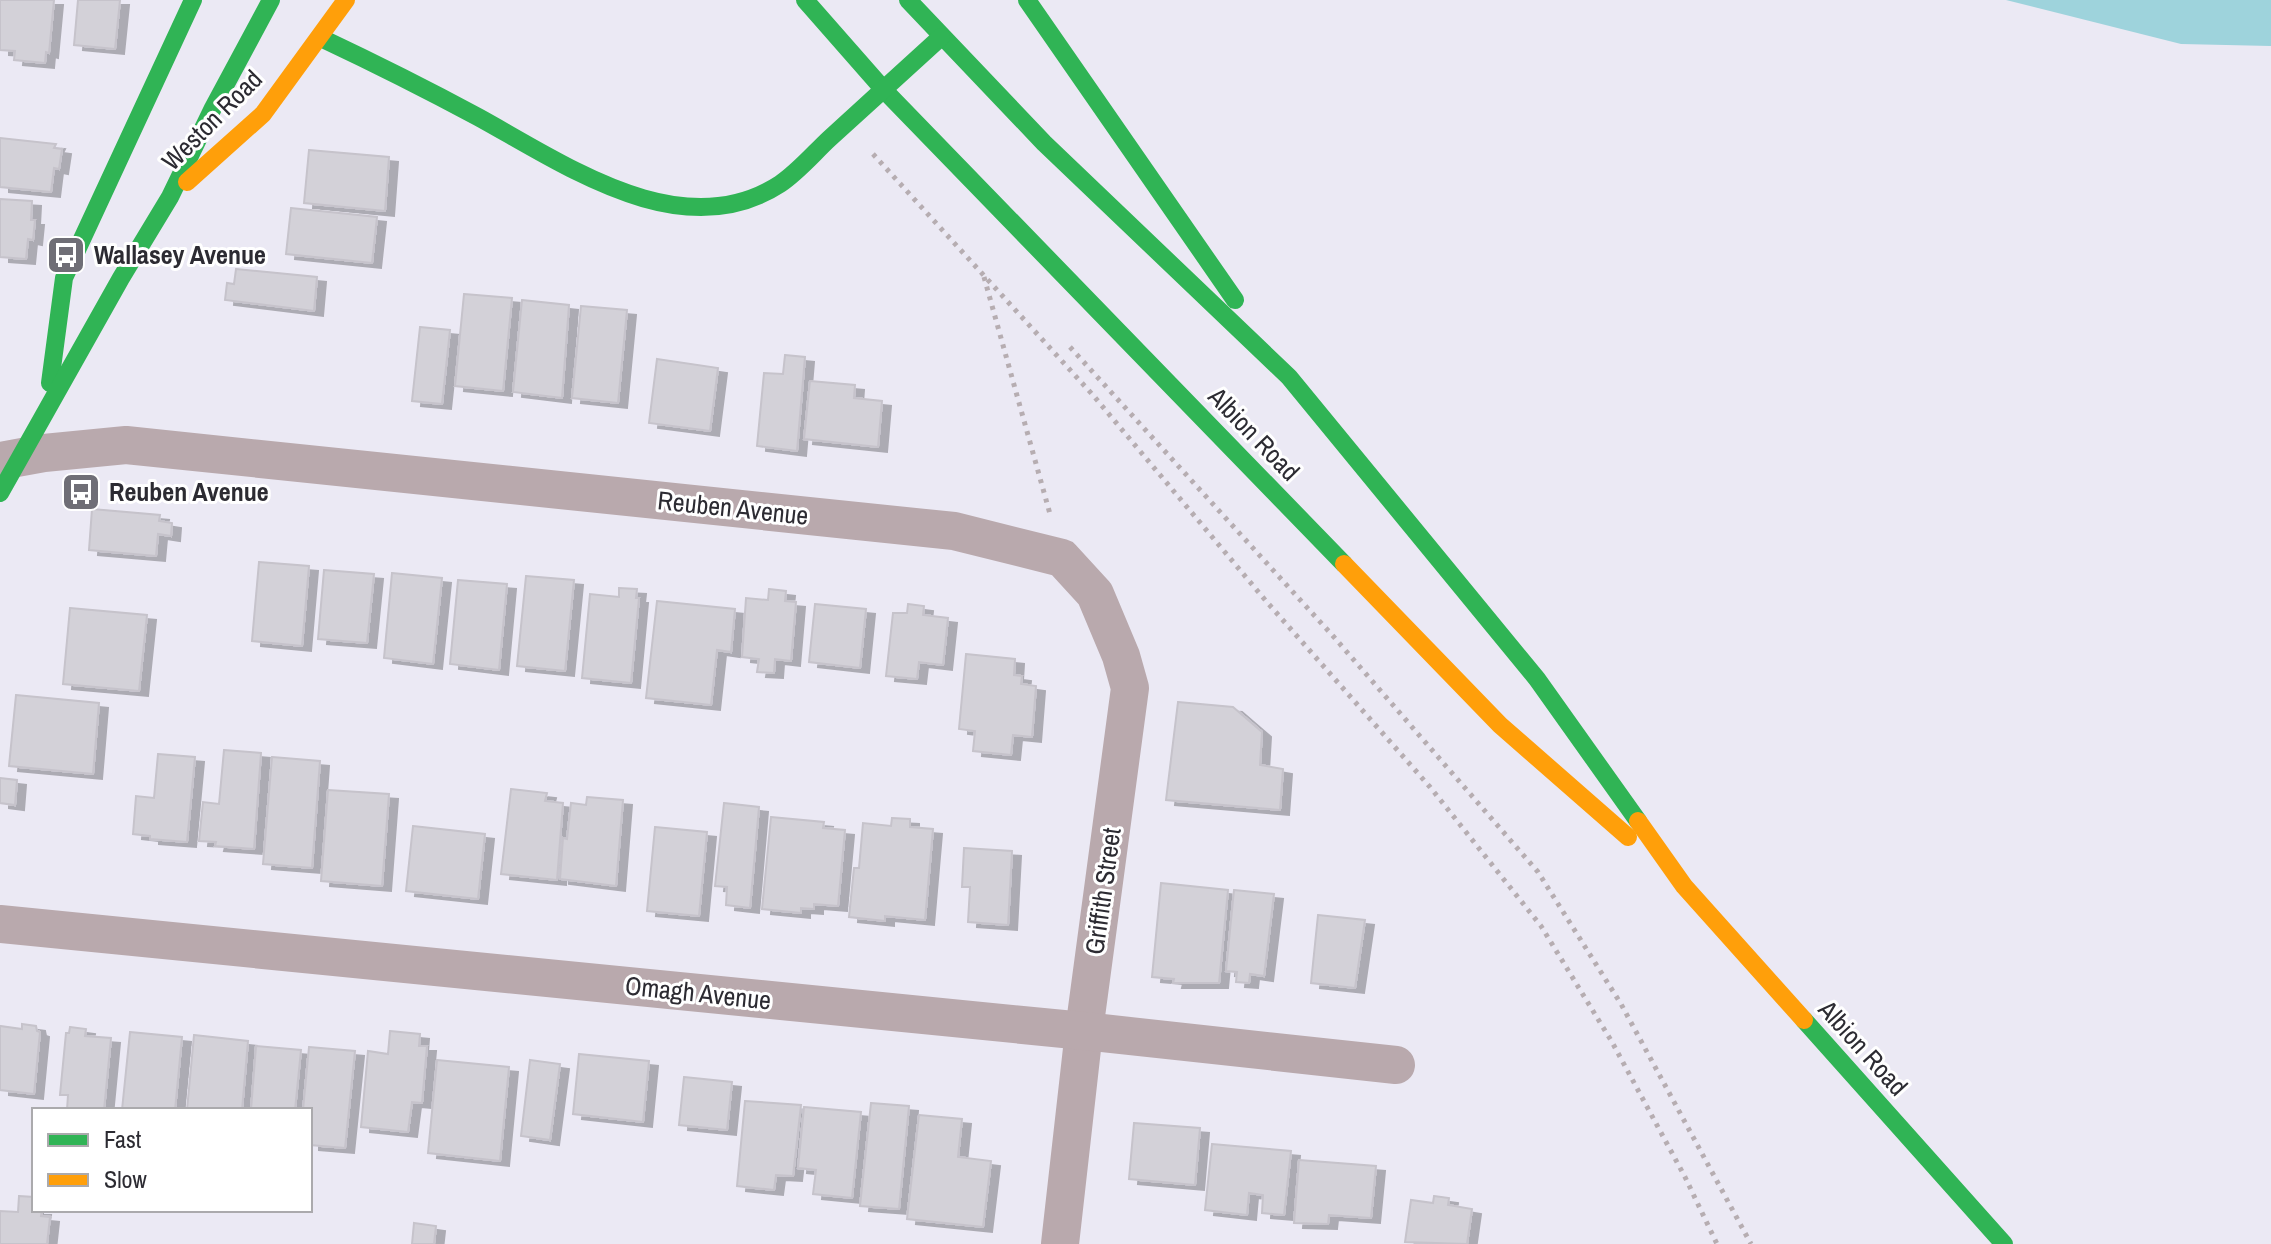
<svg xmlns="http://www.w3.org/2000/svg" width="2271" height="1244" font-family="'Archivo Narrow',sans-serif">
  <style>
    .water { fill: #9ed3dc }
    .building { fill: #d3d1d8; stroke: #c6c3cb; stroke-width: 2; filter: url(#shadow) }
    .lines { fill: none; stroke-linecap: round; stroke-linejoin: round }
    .path { stroke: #b6adb1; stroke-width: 5; stroke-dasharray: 4 6; stroke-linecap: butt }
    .street { stroke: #b9a9ad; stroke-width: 38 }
    .fast { stroke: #30b455; stroke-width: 18 }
    .slow { stroke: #ff9f0a; stroke-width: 18 }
    .labels { text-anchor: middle; stroke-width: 6; stroke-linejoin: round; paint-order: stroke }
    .street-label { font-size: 26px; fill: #2c2b32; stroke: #fff }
    .poi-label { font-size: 26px; font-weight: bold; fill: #2c2b32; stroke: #fff; text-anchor: start }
  </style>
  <defs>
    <filter id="shadow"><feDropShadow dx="9" dy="5" stdDeviation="0" flood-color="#0004"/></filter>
  </defs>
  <rect width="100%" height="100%" fill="#ebe9f4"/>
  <polygon class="water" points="2006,0 2271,0 2271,46 2181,44"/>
  <g class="building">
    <polygon points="0,0 54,0 49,53 46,52 45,63 14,60 15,51 0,50"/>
    <polygon points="78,0 120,0 115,49 74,45"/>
    <polygon points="0,138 56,144 54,148 62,149 59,169 54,168 51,192 0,187"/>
    <polygon points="309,150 389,157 385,211 304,203"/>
    <polygon points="0,199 32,201 31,220 35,220 33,240 28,239 26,259 0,257"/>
    <polygon points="291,208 377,217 372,263 286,254"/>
    <polygon points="236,269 317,277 314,311 225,300 227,283 234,284"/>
    <polygon points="464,294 512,298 503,391 455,386"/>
    <polygon points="522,300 569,305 562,398 513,392"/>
    <polygon points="581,306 627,310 618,403 572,398"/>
    <polygon points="420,327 450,330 442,404 412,401"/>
    <polygon points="785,355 805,357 797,451 757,446 764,373 783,374"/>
    <polygon points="657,359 718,368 710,431 649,423"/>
    <polygon points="810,381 855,385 854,398 882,401 878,447 804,439"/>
    <polygon points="92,509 160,515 159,521 172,523 171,536 158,534 156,556 89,550"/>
    <polygon points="259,562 309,566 302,646 252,641"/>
    <polygon points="324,570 374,574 367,643 318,639"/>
    <polygon points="392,573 442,578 433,664 384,658"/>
    <polygon points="526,576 574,580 565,671 517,666"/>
    <polygon points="458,580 507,584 499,670 450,664"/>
    <polygon points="619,588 637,589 636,598 639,598 631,683 582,678 590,594 619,597"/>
    <polygon points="769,589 786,591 785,601 796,602 791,661 775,659 774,673 757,672 759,659 742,657 746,598 768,600"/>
    <polygon points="657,601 735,609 731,652 717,650 711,705 646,698"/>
    <polygon points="815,604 866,609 860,668 809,662"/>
    <polygon points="908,604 924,606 923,615 948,618 943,665 919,662 917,679 886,676 893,613 907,613"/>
    <polygon points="70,608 147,615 139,691 63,684"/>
    <polygon points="966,654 1015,659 1014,675 1022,676 1021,684 1036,686 1032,737 1013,735 1011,755 973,751 975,731 959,729"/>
    <polygon points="16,695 99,703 93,774 9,766"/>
    <polygon points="1178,702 1233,707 1262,732 1260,765 1283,769 1280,810 1166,800"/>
    <polygon points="224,750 261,753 254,849 215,846 216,842 199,841 203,802 219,804"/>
    <polygon points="158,754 195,757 187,842 150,839 150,836 133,834 136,796 154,798"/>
    <polygon points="272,757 320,761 312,868 263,864"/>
    <polygon points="0,778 17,780 15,805 0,803"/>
    <polygon points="511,789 547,793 545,801 563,803 557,880 501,874"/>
    <polygon points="328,790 389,794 382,886 321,881"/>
    <polygon points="587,797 623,800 616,886 560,879 563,838 567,839 571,803 586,805"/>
    <polygon points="724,803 759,807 750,908 726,905 727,887 715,886"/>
    <polygon points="771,817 824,822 823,828 845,830 838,906 814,904 814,909 801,908 801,913 762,909"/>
    <polygon points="892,818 910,819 910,827 933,829 925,920 885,916 885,921 849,917 854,868 859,868 863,823 891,826"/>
    <polygon points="413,826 485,834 478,899 406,891"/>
    <polygon points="655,827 707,832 699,916 647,911"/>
    <polygon points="964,848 1012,851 1008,925 968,922 970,887 962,887"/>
    <polygon points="1161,883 1228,890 1219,983 1173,983 1174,979 1152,977"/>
    <polygon points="1234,890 1274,894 1264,976 1250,974 1249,983 1236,982 1237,972 1226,971"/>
    <polygon points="1318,915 1365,920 1355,988 1311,983"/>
    <polygon points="22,1024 36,1026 37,1031 40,1032 34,1094 0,1090 0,1026 22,1029"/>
    <polygon points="70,1027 86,1029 85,1036 111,1038 104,1110 67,1110 68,1095 60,1095 66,1033 69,1033"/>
    <polygon points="390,1031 420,1034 419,1046 427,1046 422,1103 412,1102 408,1132 361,1127 368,1051 388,1054"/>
    <polygon points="130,1032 182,1037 175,1110 122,1110"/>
    <polygon points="194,1035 248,1041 242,1110 187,1110"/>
    <polygon points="256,1046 301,1050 295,1110 251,1110"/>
    <polygon points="309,1047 355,1051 345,1148 310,1145 310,1110 303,1110"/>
    <polygon points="579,1054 649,1061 643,1122 573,1114"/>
    <polygon points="437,1060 509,1067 500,1161 428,1153"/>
    <polygon points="530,1060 560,1064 550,1140 521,1136"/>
    <polygon points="684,1077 732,1082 727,1130 679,1125"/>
    <polygon points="745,1101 801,1105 793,1176 776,1175 774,1190 737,1186"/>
    <polygon points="871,1103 909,1106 899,1209 860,1206"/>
    <polygon points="804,1107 861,1112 852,1198 813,1194 816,1170 798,1168"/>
    <polygon points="919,1115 962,1119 958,1157 991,1161 983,1227 907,1219"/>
    <polygon points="1134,1123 1200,1128 1195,1185 1129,1179"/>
    <polygon points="1212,1144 1291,1151 1284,1215 1262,1213 1263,1195 1249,1193 1247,1215 1205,1210"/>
    <polygon points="1299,1160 1376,1166 1371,1218 1329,1215 1328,1224 1294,1223"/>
    <polygon points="19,1196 34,1197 34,1210 42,1210 41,1216 50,1217 47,1244 0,1244 0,1211 18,1212"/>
    <polygon points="1434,1196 1449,1198 1448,1205 1472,1209 1467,1244 1405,1242 1411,1200 1433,1203"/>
    <polygon points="414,1223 436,1226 434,1244 412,1244"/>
  </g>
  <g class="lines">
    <g class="path">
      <polyline points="873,154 1092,394 1266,601 1430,787 1541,926 1612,1042 1685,1177 1717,1244"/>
      <polyline points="984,277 1050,514"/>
      <polyline points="1070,347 1333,636 1538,872 1621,1004 1751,1244"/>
    </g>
    <g class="street">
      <polyline points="0,461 44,453 126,445 954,531 1062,558 1095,594 1121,656 1130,688 1084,1031 1060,1244"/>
      <polyline points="0,924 1084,1031 1396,1065"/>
    </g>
    <g class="fast">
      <polyline points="805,0 884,90 1344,564"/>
      <polyline points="908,0 1044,143 1289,377 1537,679 1638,821"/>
      <polyline points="1027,0 1235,300"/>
      <path d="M321 38C374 63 426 89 478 117 564 164 682 248 780 184 798 172 814 153 829 139 866 105 904 71 941 37"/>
      <polyline points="50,383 64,278 193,0"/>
      <polyline points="0,493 121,278 170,197 213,108 271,0"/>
      <polyline points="1804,1020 2004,1244"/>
    </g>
    <g class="slow">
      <polyline points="187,182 263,114 346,0"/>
      <polyline points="1344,564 1500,725 1628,837"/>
      <polyline points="1638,821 1684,886 1804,1020"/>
    </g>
  </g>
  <defs>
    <symbol id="bus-square" viewBox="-11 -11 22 22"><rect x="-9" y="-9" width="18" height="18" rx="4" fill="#6f6e76" stroke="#fff"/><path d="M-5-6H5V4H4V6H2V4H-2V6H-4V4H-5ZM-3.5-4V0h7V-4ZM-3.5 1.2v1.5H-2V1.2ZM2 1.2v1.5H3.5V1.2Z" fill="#fff"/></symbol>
  </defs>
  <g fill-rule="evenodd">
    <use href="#bus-square" x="44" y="233" width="44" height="44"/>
    <use href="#bus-square" x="59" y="470" width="44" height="44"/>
  </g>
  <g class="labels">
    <g class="street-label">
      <text transform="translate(212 120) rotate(-45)" y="9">Weston Road</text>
      <text transform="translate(1254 434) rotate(46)" y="9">Albion Road</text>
      <text transform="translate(733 508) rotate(6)" y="9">Reuben Avenue</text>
      <text transform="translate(1103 891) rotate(-82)" y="9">Griffith Street</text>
      <text transform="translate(698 993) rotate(6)" y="9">Omagh Avenue</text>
      <text transform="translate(1863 1048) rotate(48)" y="9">Albion Road</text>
    </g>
    <g class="poi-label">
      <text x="94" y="264">Wallasey Avenue</text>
      <text x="109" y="501">Reuben Avenue</text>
    </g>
  </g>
  <rect x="32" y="1108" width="280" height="104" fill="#ffffff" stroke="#abaaad" stroke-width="2"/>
  <rect x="48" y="1134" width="40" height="12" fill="#30b455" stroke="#abaaad" stroke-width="2"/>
  <text x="104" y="1148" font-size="24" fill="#2c2b32">Fast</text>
  <rect x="48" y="1174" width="40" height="12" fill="#ff9f0a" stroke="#abaaad" stroke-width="2"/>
  <text x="104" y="1188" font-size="24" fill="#2c2b32">Slow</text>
</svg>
